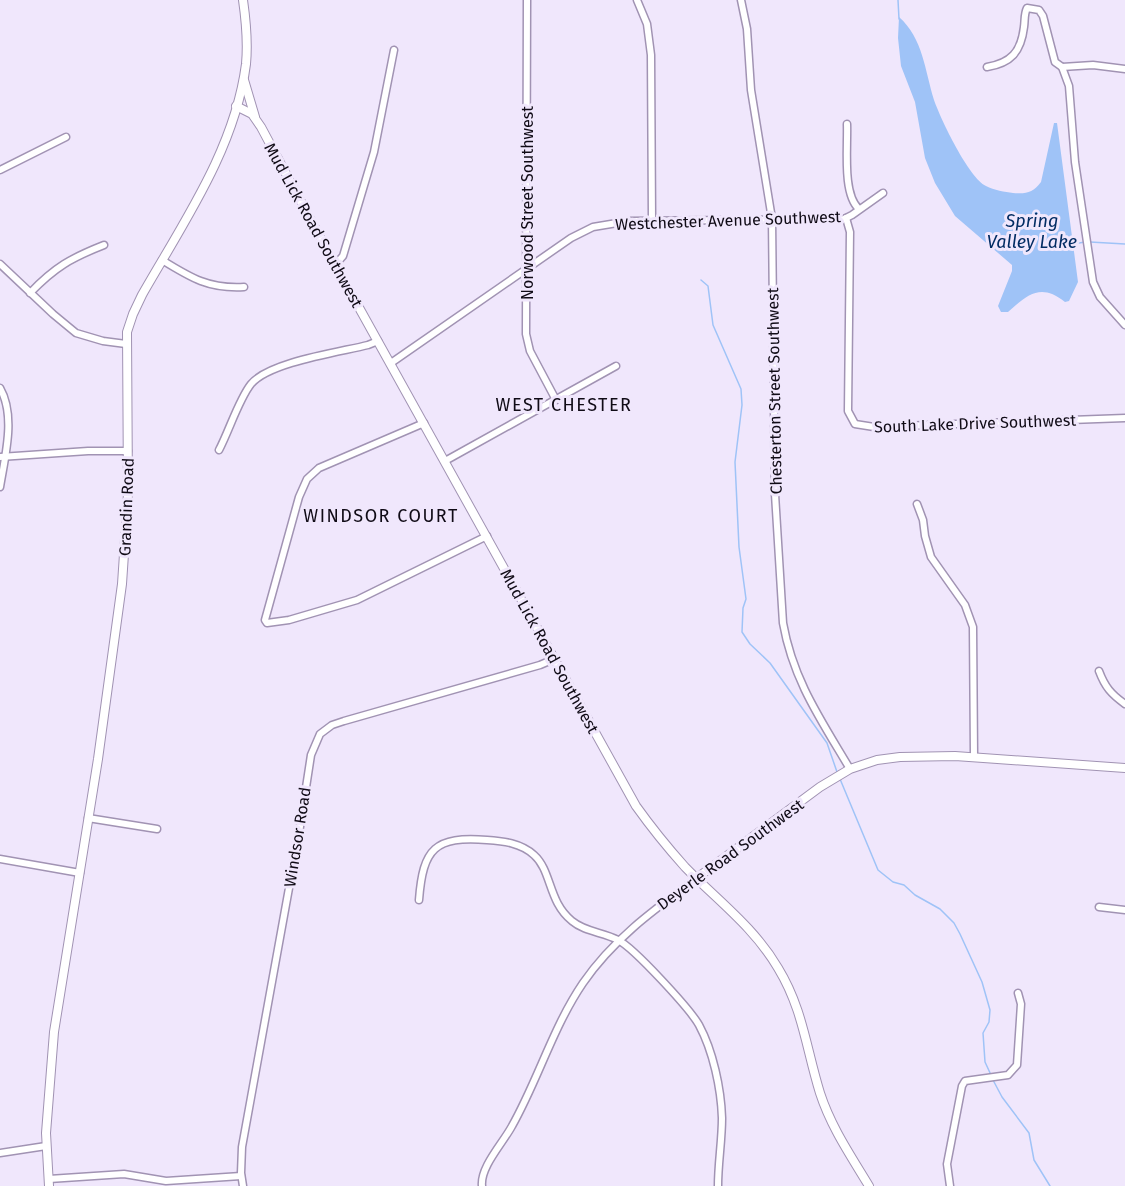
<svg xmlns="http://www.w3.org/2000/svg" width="1125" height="1186" font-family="'Fira Sans',sans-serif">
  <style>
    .water { fill: #9fc3f7 }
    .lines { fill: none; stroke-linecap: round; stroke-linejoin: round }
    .stream { stroke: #9fc3f7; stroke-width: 1.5 }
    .minor-casing { stroke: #a193b3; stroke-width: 9 }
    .tertiary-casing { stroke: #a193b3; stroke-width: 10 }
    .minor { stroke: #fff; stroke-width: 6 }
    .tertiary { stroke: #fff; stroke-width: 8 }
    .labels { text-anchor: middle; stroke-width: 6; stroke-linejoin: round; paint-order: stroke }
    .street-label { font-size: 16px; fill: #100b16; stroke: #f0e7fc }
    .water-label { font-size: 18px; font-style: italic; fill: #022c63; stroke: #f0e7fc }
    .neighbourhood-label { font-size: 18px; letter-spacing: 1.5px; fill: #100b16; stroke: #f0e7fc }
  </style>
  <rect width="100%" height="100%" fill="#f0e7fc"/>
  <path class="water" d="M899 17C923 38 925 71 934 100 941 120 969 178 986 186 994 190 1005 192 1013 193 1026 194 1033 193 1041 182L1054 123H1057L1078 282 1069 301 1065 302C1041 283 1028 294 1008 312H1001L998 306 1012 271V265L955 216 935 183 925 158 915 102 901 66 898 38Z"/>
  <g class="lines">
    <g class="stream">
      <polyline points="898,0 899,19"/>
      <polyline points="1090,242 1125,244"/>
      <polyline points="1073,244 1085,242"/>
      <polyline points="701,280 708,286 713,325 741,389 742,405 735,462 739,547 746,599 743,608 742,632 750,644 770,663 827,743 837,772"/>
      <polyline points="840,779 878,870 893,882 904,885 915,895 940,909 954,923 960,934 982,982 990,1010 989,1022 983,1033 985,1062 991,1075"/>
      <polyline points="993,1080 1002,1097 1029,1133 1034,1160 1050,1186"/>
    </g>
    <defs>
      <g id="minor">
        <polyline points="527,0 526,334 530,351 556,400"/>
        <polyline points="637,0 647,24 651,55 652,220"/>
        <path d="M741 0 747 29 751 90 772 219 775 494 783 623C793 680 821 720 850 769"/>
        <path d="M987 67C1011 63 1021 52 1024 27 1025 20 1024 14 1027 8L1039 10 1043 16 1055 62 1062 67 1069 86 1075 162 1093 282 1100 297 1125 325"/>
        <polyline points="1062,67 1093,65 1125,69"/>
        <path d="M847 124C848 146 842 194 859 209"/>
        <polyline points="0,170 66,137"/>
        <polyline points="846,218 850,232 848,411 855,424 874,427 1125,418"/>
        <path d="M162 260C191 278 209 289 244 287"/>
        <polyline points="0,264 53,314 76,333 103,341 126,344"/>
        <polyline points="335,265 343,256 374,152 394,50"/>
        <path d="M30 293C55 267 71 258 104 245"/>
        <polyline points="391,363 571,238 593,227 629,221 844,219 852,215 883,193"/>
        <path d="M0 388C16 416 5 456 0 487"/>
        <polyline points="424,423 319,468 307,479 299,497 265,620 267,623 289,620 357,600 487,536"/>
        <path d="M219 450C229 431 239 399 251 384 269 362 340 352 368 345L378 341"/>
        <polyline points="0,457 88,451 128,451"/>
        <polyline points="445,461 616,366"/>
        <polyline points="917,504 923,520 925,536 931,557 965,605 973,627 974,757"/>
        <path d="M1099 671C1105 687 1111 694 1125 704"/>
        <polyline points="88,818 157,829"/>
        <polyline points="0,859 80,873"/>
        <path d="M419 900C423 848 435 836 487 840 503 841 521 843 534 855 552 871 548 902 572 921 585 932 603 932 618 940 634 948 690 1009 699 1025 713 1051 721 1088 722 1118 722 1141 718 1163 718 1186"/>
        <polyline points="1099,907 1125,910"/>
        <polyline points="0,1153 46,1146"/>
        <polyline points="49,1179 124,1174 166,1181 241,1176"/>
        <polyline points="243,1186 241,1173 242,1147 299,833 311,755 320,734 332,725 344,721 540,665 554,659"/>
        <path d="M482 1186C480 1167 503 1143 512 1126 538 1080 553 1027 583 983 613 939 655 909 697 878"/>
        <polyline points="950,1186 947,1164 962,1086 965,1081 1008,1075 1017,1065 1021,1004 1018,993"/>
      </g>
      <g id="tertiary">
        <polyline points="244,80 255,117"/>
        <path d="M236 106 252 114 261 127 322 241 636 806C651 827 668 848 685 867 717 900 754 927 778 968 803 1009 806 1048 820 1093 831 1127 851 1156 869 1186"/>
        <polyline points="697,878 820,787 850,769 877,760 900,757 955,756 1125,768"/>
        <path d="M49 1186 46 1133 54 1032 98 759 122 584 128 494 127 332 133 314 142 295C183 223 235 149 246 64 248 43 246 21 243 0"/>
      </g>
    </defs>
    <use href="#minor" class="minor-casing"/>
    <use href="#tertiary" class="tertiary-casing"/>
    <use href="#minor" class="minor"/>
    <use href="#tertiary" class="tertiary"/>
  </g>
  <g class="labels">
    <g class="street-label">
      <text transform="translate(527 203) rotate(-90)" y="6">Norwood Street Southwest</text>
      <text transform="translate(728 220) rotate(-2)" y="6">Westchester Avenue Southwest</text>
      <text transform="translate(314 225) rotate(61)" y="6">Mud Lick Road Southwest</text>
      <text transform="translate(774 391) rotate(-91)" y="6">Chesterton Street Southwest</text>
      <text transform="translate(975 423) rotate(-2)" y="6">South Lake Drive Southwest</text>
      <text transform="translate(126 507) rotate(-88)" y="6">Grandin Road</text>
      <text transform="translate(550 651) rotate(61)" y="6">Mud Lick Road Southwest</text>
      <text transform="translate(297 837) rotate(-81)" y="6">Windsor Road</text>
      <text transform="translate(730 854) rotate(-36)" y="6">Deyerle Road Southwest</text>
    </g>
    <g class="water-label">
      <text x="1032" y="227">Spring<tspan x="1032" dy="21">Valley Lake</tspan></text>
    </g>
    <g class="neighbourhood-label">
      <text x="564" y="411">WEST CHESTER</text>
      <text x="381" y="522">WINDSOR COURT</text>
    </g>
  </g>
</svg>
